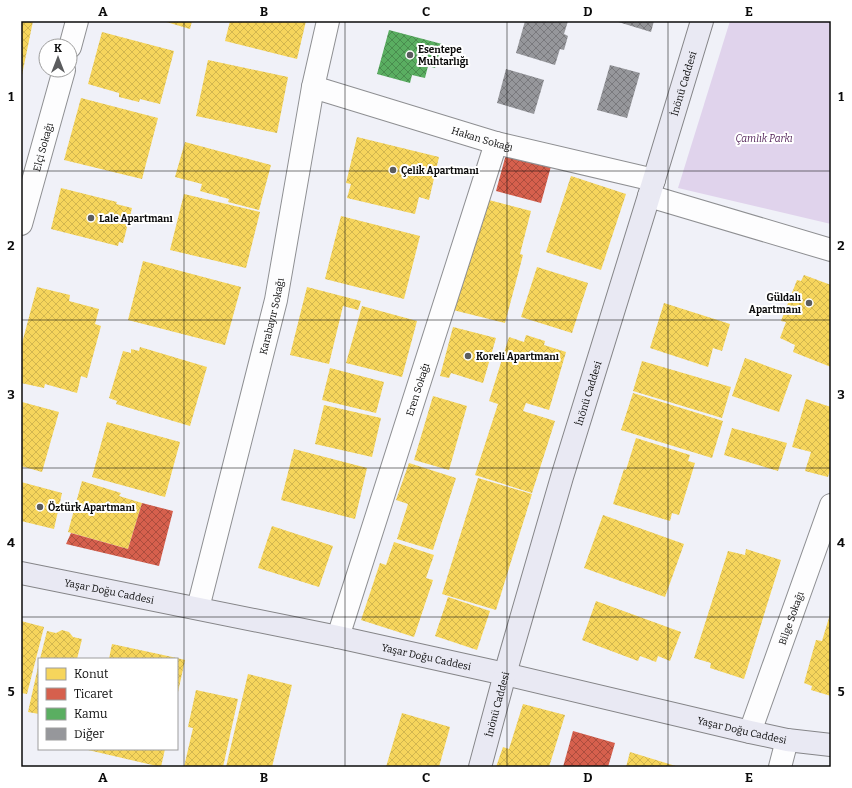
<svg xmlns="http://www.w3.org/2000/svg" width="852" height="788" font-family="Bitter,serif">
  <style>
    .green { fill: #e0d3ec }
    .homes { fill: url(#homes-cross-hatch) }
    .shops { fill: url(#shops-cross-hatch) }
    .public { fill: url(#public-cross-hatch) }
    .building { fill: url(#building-cross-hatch) }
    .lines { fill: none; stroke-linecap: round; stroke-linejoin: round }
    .street-casing { stroke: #8e8f92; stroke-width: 24 }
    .secondary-casing { stroke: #858588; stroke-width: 24 }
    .street { stroke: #fdfdfe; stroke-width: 22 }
    .secondary { stroke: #e9e9f3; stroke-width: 22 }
    .grid { fill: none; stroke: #0b0b0b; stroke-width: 1; stroke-opacity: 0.55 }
    .poi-dot { fill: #5b5c5e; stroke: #fff; stroke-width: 1.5 }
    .labels { text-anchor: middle; stroke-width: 4; stroke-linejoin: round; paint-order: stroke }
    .poi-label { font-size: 10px; font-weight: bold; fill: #0b0b0b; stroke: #fff; text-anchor: start }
    .street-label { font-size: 10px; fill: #0b0b0b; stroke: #fff }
    .park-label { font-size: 10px; font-style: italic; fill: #54255a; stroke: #fff }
    .neatline { fill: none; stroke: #0b0b0b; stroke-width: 1.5 }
    .grid-label { font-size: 13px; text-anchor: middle; font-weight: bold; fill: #0b0b0b }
  </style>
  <defs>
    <pattern id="homes-cross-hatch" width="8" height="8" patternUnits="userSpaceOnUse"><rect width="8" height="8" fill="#f6d55c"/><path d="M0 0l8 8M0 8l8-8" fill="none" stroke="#d2b64f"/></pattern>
    <pattern id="shops-cross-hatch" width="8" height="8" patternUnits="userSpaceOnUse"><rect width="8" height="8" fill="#d6604d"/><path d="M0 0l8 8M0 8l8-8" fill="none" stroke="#ac4d3e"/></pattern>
    <pattern id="public-cross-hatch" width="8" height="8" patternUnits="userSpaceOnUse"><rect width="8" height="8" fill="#5aae61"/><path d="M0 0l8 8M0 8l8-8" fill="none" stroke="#498c4e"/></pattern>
    <pattern id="building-cross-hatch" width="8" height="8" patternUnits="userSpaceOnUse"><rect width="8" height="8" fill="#96979b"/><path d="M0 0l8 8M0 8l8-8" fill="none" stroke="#79797d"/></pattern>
  </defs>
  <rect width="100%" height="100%" fill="#f0f1f8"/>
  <polygon class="green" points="730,21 831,21 831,224 678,188"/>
  <g class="homes">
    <polygon points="21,21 33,21 22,75 21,75"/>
    <polygon points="163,21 192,21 190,29"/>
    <polygon points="230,21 306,21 297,59 225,41"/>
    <polygon points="102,32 174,51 160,104 140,99 139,102 119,97 119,93 88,84"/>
    <polygon points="208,60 288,77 277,133 196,116"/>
    <polygon points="81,98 158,118 142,179 64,160"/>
    <polygon points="357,137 439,157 429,200 419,197 415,214 347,198 351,184 346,183"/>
    <polygon points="185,142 271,165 259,210 228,202 229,199 200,191 202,184 175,177"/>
    <polygon points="571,176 626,194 601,270 546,252"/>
    <polygon points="61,188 117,202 116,204 132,208 123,243 119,242 118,246 51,229"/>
    <polygon points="184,194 260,212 246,268 170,250"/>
    <polygon points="485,199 531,211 520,254 523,255 505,323 449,309"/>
    <polygon points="341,216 420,236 404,299 325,279"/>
    <polygon points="143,261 241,287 225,345 128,320"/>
    <polygon points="537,267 588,283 572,333 521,317"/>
    <polygon points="804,275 831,285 831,367 793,352 795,345 780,338 786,322 781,321 797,280 801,281"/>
    <polygon points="37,287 70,295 69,301 99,309 95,324 101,326 87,378 81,376 77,393 45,384 44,388 21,383 21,347"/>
    <polygon points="307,287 361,301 358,310 343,306 329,364 290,355"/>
    <polygon points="664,303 730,324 722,351 713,348 708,367 650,348"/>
    <polygon points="362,306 417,321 402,377 346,363"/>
    <polygon points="453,327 496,338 483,383 451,373 449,378 440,376"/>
    <polygon points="526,335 545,341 544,345 566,352 549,410 526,403 523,411 555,421 532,493 475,475 498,404 489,401 509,337 524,342"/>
    <polygon points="140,347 207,367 190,426 116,404 117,401 109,398 123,351 131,353 131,349 139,351"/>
    <polygon points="745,358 792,375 779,412 732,396"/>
    <polygon points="642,361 731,387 722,418 633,391"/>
    <polygon points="330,368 384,382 376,413 322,400"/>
    <polygon points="633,393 723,421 712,458 621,430"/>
    <polygon points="433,396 467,406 449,470 414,460"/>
    <polygon points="806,399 831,407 831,466 828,477 805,471 811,452 792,447"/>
    <polygon points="22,402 59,412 42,472 21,466 21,407"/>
    <polygon points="324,405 381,418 372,457 315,444"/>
    <polygon points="107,422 180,442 165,497 92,477"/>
    <polygon points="732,428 787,443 778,471 724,455"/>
    <polygon points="636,438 690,455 688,461 695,463 679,515 672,513 670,521 613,504 624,469 626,470"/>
    <polygon points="294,449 367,468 355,519 281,500"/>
    <polygon points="409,463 456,478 433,550 397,539 408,504 396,500"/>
    <polygon points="478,478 532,494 496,610 442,594"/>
    <polygon points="82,481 121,493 119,496 142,503 128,549 68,532"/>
    <polygon points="21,482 62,493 54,529 21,521"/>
    <polygon points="603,515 684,544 665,597 584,568"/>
    <polygon points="272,526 333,546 319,587 258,568"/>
    <polygon points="394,542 434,555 426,578 433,580 414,637 361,620 380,563 386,565"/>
    <polygon points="746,549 781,560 744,679 710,668 711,663 694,658 728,551 745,555"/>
    <polygon points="448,597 490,611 477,650 435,636"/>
    <polygon points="596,601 681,632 670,661 658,656 656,662 640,656 638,661 582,640"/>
    <polygon points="831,611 831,696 811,690 812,686 804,683 816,640 822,641"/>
    <polygon points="21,621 44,627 27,694 21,693"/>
    <polygon points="62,630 69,632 73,637 82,639 77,659 40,659 47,631 56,633"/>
    <polygon points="112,644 177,658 177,659 109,659"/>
    <polygon points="177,658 185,660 178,692 177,692"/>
    <polygon points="38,667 39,667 39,714 28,712"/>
    <polygon points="248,674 292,685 272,767 226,767"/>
    <polygon points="196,690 238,699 223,767 184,767 193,728 188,727"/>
    <polygon points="523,704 565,715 549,767 496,767 503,747 509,749"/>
    <polygon points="402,713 450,727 439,767 386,767"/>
    <polygon points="89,749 165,749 161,767 88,750"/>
    <polygon points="630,752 679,767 626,767"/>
  </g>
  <g class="shops">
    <polygon points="508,147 553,159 541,203 496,191"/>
    <polygon points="142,503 173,511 159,566 66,544 71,533 128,549"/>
    <polygon points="573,731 615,743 608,767 563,767"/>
  </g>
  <polygon class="public" points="389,30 442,44 435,68 428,66 425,78 412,75 410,83 377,74"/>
  <g class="building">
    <polygon points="525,21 568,21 564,34 568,36 564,50 560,49 555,65 516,53"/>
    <polygon points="615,21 654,21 651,32"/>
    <polygon points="610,65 640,73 627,118 597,110"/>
    <polygon points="506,69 544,80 534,114 497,103"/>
  </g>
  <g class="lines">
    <defs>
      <g id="street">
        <polyline points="70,47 77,21"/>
        <path id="s1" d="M313 87 496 143 654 180"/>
        <polyline points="649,196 831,250"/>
        <path id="s2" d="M21 224 64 70"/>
        <path id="s3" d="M198 608 276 300 313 87 328 21"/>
        <path id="s4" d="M338 637 496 143"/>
        <path id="s5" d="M750 732 831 505"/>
        <polyline points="780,767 787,740"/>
      </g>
      <g id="secondary">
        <path id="s6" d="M21 573 338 637 505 674 750 732 787 740 831 745"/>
        <path id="s7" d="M480 767 505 674 562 477 649 196 702 21"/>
      </g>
    </defs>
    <use href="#street" class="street-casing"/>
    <use href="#secondary" class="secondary-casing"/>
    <use href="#street" class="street"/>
    <use href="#secondary" class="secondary"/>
  </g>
  <path class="grid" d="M184 21V767M345 21V767M507 21V767M668 21V767M21 171H831M21 320H831M21 468H831M21 617H831"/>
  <g class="poi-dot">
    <circle cx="410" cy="55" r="4"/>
    <circle cx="393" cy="170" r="4"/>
    <circle cx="91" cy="218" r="4"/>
    <circle cx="809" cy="303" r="4"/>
    <circle cx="468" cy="356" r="4"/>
    <circle cx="40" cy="507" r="4"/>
  </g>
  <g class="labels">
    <g class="poi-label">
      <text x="418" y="53">Esentepe<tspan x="418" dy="12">Muhtarlığı</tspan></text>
      <text x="401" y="174">Çelik Apartmanı</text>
      <text x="99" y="222">Lale Apartmanı</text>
      <text x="801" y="301" text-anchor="end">Güldalı<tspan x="801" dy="12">Apartmanı</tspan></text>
      <text x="476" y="360">Koreli Apartmanı</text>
      <text x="48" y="511">Öztürk Apartmanı</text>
    </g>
    <g class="street-label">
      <text dy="4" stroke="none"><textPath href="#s7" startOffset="713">İnönü Caddesi</textPath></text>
      <text dy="4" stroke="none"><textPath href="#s1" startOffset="177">Hakan Sokağı</textPath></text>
      <text dy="4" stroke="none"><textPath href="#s2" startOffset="80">Elçi Sokağı</textPath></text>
      <text dy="4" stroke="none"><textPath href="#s3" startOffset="301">Karabayır Sokağı</textPath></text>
      <text dy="4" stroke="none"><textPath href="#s4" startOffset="260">Eren Sokağı</textPath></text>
      <text dy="4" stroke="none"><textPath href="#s7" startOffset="389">İnönü Caddesi</textPath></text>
      <text dy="4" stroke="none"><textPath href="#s6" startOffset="90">Yaşar Doğu Caddesi</textPath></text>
      <text dy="4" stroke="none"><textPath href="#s5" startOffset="121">Bilge Sokağı</textPath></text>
      <text dy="4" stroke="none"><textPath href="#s6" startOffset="414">Yaşar Doğu Caddesi</textPath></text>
      <text dy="4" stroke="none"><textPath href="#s7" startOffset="65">İnönü Caddesi</textPath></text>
      <text dy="4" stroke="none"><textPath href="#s6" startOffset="738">Yaşar Doğu Caddesi</textPath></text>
    </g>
    <g class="park-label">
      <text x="764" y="142">Çamlık Parkı</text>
    </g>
  </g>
  <rect width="852" height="788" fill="none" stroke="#ffffff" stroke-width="44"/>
  <rect x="38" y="658" width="140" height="92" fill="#ffffff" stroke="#9d9d9d"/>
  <rect x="46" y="668" width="20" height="12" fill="#f6d55c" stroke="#9d9d9d"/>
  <text x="74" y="678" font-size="12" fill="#0b0b0b">Konut</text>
  <rect x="46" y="688" width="20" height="12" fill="#d6604d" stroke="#9d9d9d"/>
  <text x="74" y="698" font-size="12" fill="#0b0b0b">Ticaret</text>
  <rect x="46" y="708" width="20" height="12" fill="#5aae61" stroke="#9d9d9d"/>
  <text x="74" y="718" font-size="12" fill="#0b0b0b">Kamu</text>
  <rect x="46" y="728" width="20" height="12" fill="#96979b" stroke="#9d9d9d"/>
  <text x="74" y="738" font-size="12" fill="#0b0b0b">Diğer</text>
  <g transform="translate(58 58)"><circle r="19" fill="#ffffff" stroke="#9d9d9d"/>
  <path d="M0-3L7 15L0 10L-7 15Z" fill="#5b5c5e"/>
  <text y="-6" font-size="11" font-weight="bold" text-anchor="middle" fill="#0b0b0b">K</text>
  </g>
  <rect x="22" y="22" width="808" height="744" class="neatline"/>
  <g class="grid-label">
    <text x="103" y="16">A</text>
    <text x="264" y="16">B</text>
    <text x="426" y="16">C</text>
    <text x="588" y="16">D</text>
    <text x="749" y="16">E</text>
    <text x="11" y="101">1</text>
    <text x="841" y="101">1</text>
    <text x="11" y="250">2</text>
    <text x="841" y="250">2</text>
    <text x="11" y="399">3</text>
    <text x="841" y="399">3</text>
    <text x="11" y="547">4</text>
    <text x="841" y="547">4</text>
    <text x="11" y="696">5</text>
    <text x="841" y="696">5</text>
    <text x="103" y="782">A</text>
    <text x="264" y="782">B</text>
    <text x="426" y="782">C</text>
    <text x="588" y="782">D</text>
    <text x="749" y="782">E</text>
  </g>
</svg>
